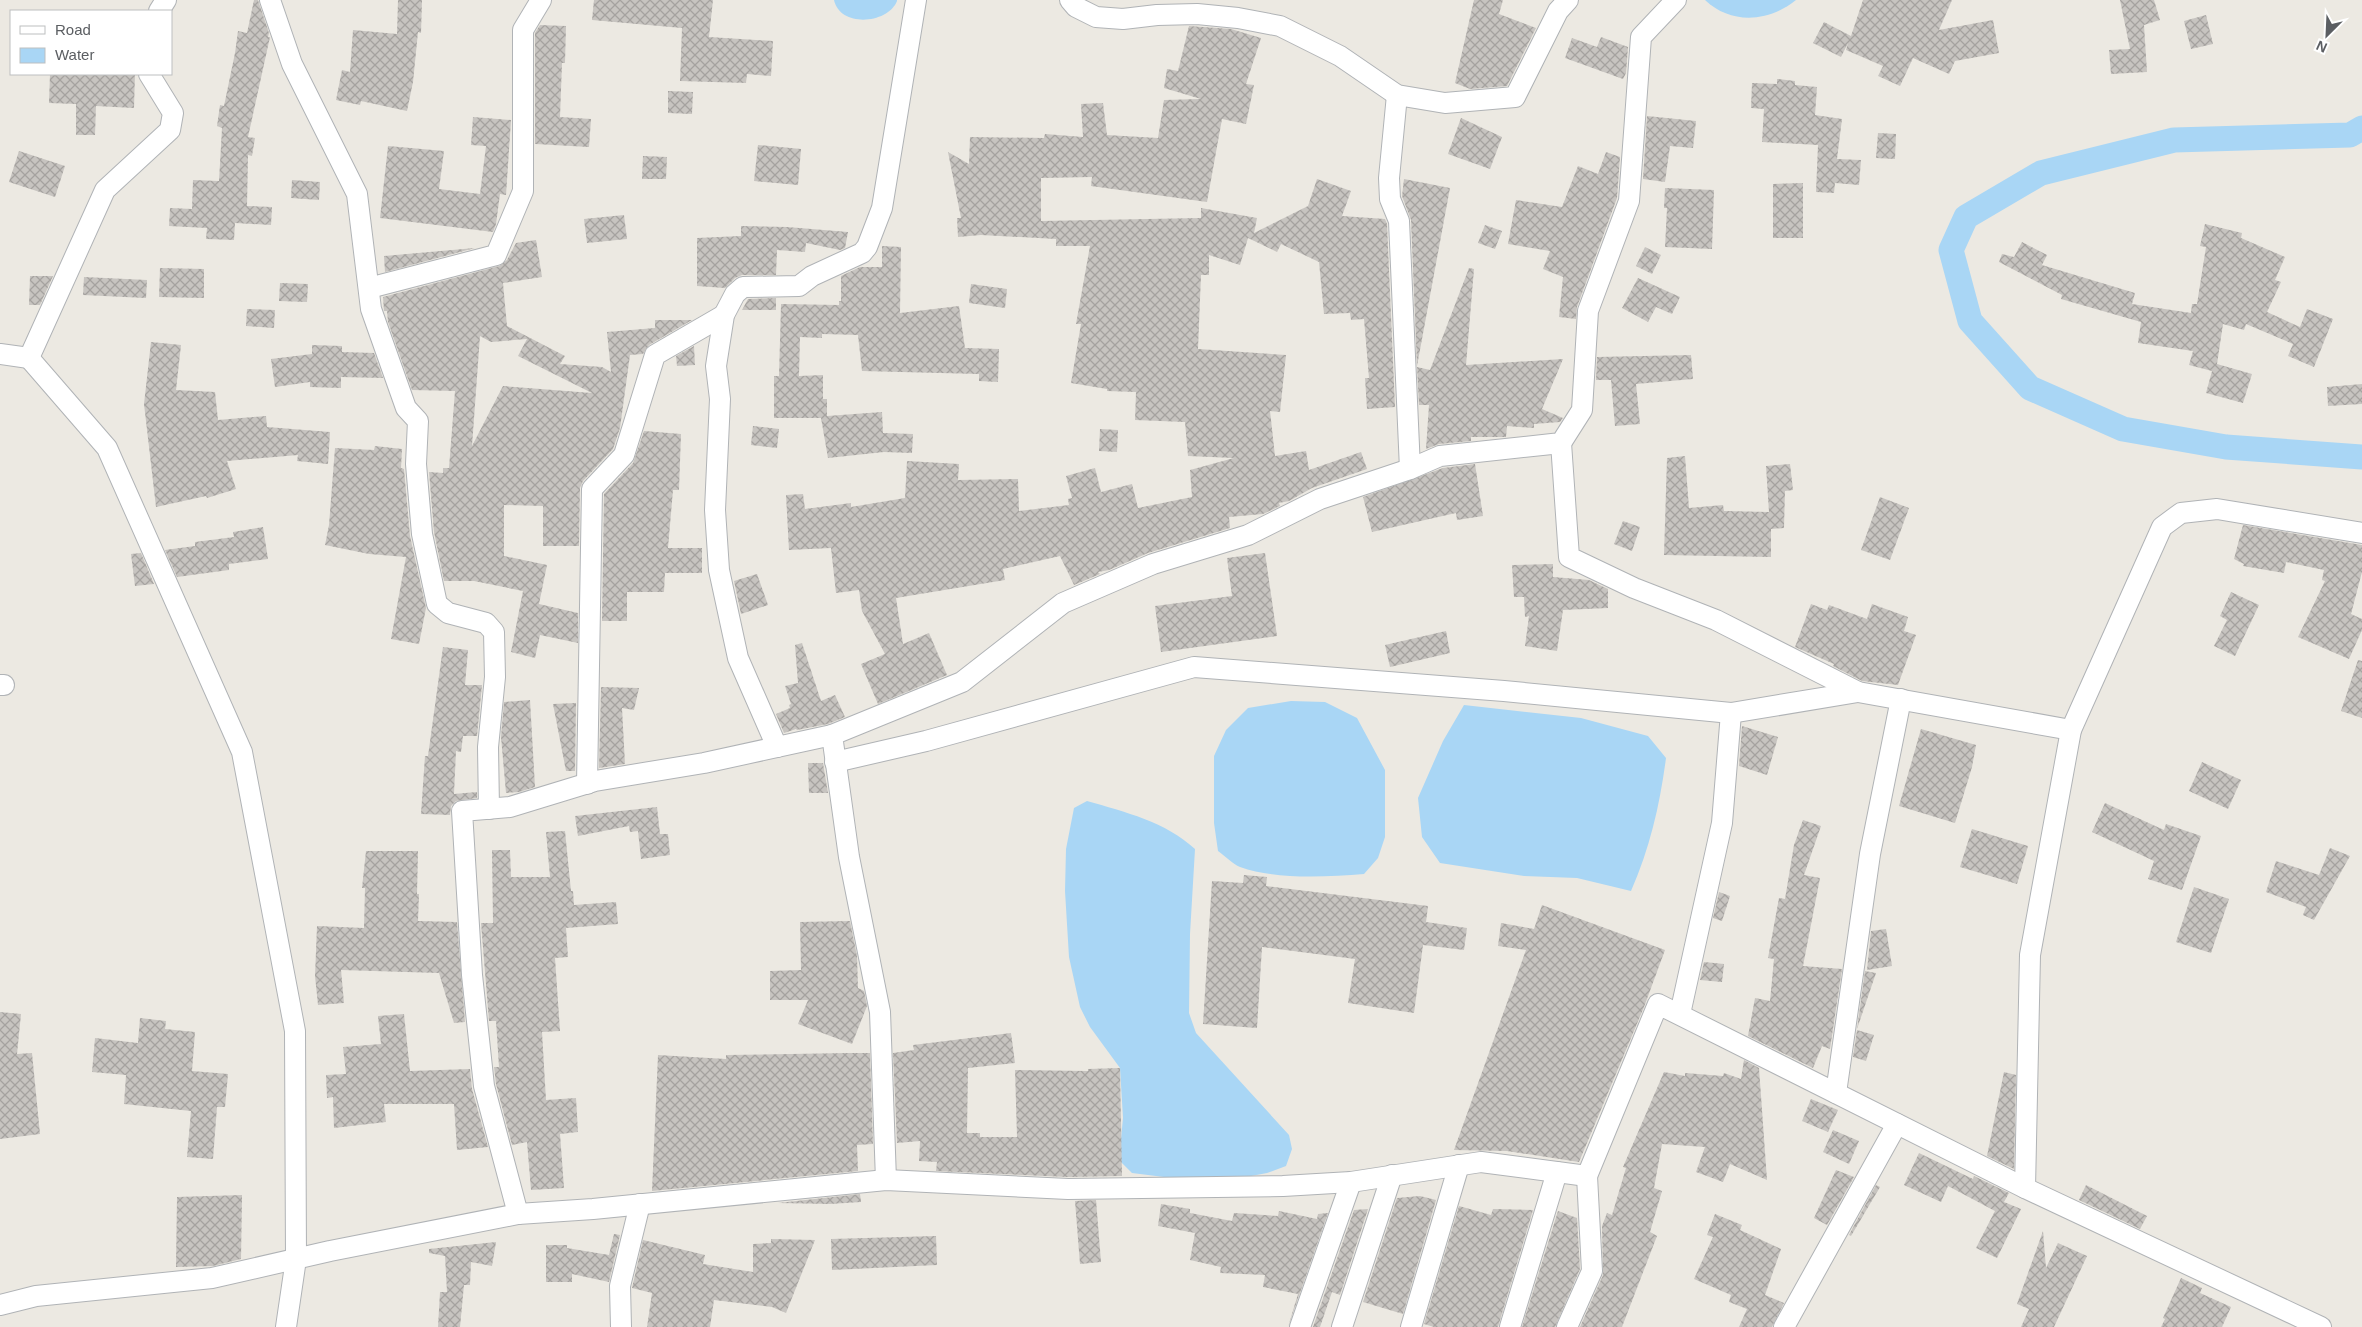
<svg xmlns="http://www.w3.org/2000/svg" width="2362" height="1327" font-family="Helvetica,sans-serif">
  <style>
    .water { fill: #a9d6f5 }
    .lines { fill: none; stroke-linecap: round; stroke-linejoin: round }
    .canal { stroke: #a9d6f5; stroke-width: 25 }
    .building { fill: url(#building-cross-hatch); fill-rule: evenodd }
    .minor-casing { stroke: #b0b3b6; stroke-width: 22 }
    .minor { stroke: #fff; stroke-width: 20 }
  </style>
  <defs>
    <pattern id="building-cross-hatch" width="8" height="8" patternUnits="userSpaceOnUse" patternTransform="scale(1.25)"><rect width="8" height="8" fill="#c7c4c0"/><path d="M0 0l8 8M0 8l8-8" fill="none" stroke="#a5a29f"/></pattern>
  </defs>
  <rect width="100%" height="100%" fill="#ece9e2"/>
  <g class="water">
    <path d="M834 0H897V1C888 24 840 28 834 0Z"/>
    <path d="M1705 0H1796C1769 22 1731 25 1705 0Z"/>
    <path d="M1291 701 1325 702 1357 718 1385 770V837L1378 858 1364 874C1326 877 1277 880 1240 867 1233 864 1225 856 1218 851L1214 823V756L1226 730 1248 708Z"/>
    <path d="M1464 705 1581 718 1648 736 1666 758C1660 804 1650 848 1631 891L1577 878 1524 876 1440 863 1422 837 1418 798 1443 741Z"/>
    <path d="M1087 801C1125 812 1166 822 1195 849L1190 934 1189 1013 1196 1033 1289 1135 1292 1149 1286 1166 1267 1173 1230 1180 1196 1181 1132 1173 1119 1160 1123 1118 1120 1068 1090 1027 1080 1007 1069 957 1065 891 1066 849 1074 808Z"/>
  </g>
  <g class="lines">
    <polyline class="canal" points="2362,128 2350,135 2174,140 2041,173 1966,217 1951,250 1970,321 2030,388 2123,429 2226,447 2362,457"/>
  </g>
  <g class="building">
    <polygon points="254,0 258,0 269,33 268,37 270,37 248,137 255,138 252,156 248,155 247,206 272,207 271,225 235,223 234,240 206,239 207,228 169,226 170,208 192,209 193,180 219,181 222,128 217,126 220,105 224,106 235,53 238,31 247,33"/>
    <polygon points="398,0 422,0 421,33 418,32 413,82 407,111 361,101 360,105 336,100 342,70 350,72 353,30 397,34"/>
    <polygon points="594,0 713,0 709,37 773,41 771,76 747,74 746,83 680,81 682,28 592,20"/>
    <polygon points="1474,0 1503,0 1499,14 1536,28 1507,86 1470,89 1455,83"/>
    <polygon points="1863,0 1952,0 1939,30 1993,20 1999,53 1955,61 1949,74 1913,58 1900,86 1878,76 1883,66 1846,50 1848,43 1841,57 1813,43 1824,22 1851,36"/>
    <polygon points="2120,0 2154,0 2160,20 2144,25 2147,72 2111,74 2109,50 2130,49"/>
    <polygon points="2206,15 2213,44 2191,49 2184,21"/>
    <polygon points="540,25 566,26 565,63 562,63 560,117 591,119 589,147 535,144 535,33"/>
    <polygon points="1189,26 1231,29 1261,38 1246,84 1254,85 1246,124 1222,119 1207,202 1091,186 1092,177 1041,178 1041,221 1201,218 1201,208 1257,218 1254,233 1308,206 1317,179 1351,191 1342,216 1385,219 1387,224 1395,407 1367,409 1365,378 1369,378 1364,319 1351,320 1350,313 1324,314 1319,262 1281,244 1277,252 1248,238 1240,265 1209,255 1209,275 1201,275 1198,349 1286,355 1280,412 1270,411 1275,456 1306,451 1309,470 1361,452 1367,469 1312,488 1289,501 1279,503 1280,506 1263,514 1229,517 1230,528 1148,553 1109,570 1098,572 1100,574 1074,585 1060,556 1003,569 1005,580 896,598 903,644 929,633 947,675 878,704 861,664 885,654 862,611 859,590 836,593 831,548 789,550 786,495 803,494 805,509 851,503 851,507 905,498 907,461 959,464 958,480 1018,479 1019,511 1069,505 1068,499 1072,498 1066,476 1095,468 1101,492 1132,484 1138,508 1192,497 1190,470 1234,458 1188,456 1185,422 1135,420 1136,392 1107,391 1107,389 1071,383 1081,324 1076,324 1090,246 1056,246 1056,239 981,235 958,237 957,218 961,218 948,152 969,164 970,137 1044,138 1045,134 1083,137 1081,104 1103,103 1107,135 1158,138 1164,100 1201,99 1164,88 1167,69 1178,71"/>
    <polygon points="1601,37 1628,47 1626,73 1623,79 1565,58 1572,38 1597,47"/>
    <polygon points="50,74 135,74 134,108 96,106 95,135 76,135 76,104 49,103"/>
    <polygon points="1777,79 1795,81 1795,85 1817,87 1815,115 1842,119 1837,159 1861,160 1859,185 1835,183 1834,193 1816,192 1818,145 1762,142 1764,109 1751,108 1752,83 1777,84"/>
    <polygon points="668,91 693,92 692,114 668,113"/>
    <polygon points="1647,116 1696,121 1693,148 1670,146 1665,182 1643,179"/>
    <polygon points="473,117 511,120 506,195 500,194 496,224 493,232 380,218 388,146 444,151 439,189 480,194 486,146 471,145"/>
    <polygon points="1461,118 1502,137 1490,169 1448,154"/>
    <polygon points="1878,133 1896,134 1895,159 1876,158"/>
    <polygon points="758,145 801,149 798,185 754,181"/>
    <polygon points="19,151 65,166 55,197 9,182"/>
    <polygon points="1606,152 1620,157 1617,198 1577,307 1576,319 1559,317 1563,277 1543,269 1550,251 1508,244 1516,200 1562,207 1578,166 1598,174"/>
    <polygon points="643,156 667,157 666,179 642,179"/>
    <polygon points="1404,179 1450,188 1417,366 1411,220 1402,196"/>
    <polygon points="292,180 320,182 319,200 291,198"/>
    <polygon points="1803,183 1803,238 1773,238 1773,184"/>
    <polygon points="1665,188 1714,190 1712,249 1665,247 1667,208 1664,208"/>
    <polygon points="624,215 627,239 587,243 584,219"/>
    <polygon points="2205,224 2242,233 2241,238 2285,257 2275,280 2281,282 2267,312 2300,327 2307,309 2333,319 2314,367 2288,356 2293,344 2246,324 2244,330 2223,324 2217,364 2252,374 2243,403 2206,393 2212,371 2189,365 2193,351 2138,343 2141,322 2061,299 2062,295 1999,262 2002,254 2014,257 2022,242 2047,255 2042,265 2135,293 2132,304 2191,313 2192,304 2197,304 2206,247 2200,246"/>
    <polygon points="1485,225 1502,231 1495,249 1478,243"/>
    <polygon points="741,226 787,227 848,232 845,248 840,250 806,243 805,252 777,250 776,275 742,275 735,278 725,288 697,286 697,238 741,236"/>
    <path d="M536 240 542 277 503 283 507 326 565 356 560 364 602 367 611 372 607 332 655 328V320H692L649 345 643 354 630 355 620 428 613 449 583 481 580 488 579 546H543V506L504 505V556L547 565 539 604 578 613V643L540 635 535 658 511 652 523 591 474 581H444L434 532 429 472 443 473V468H449L455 391 412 390 388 322 387 311H384L383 297 499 266 507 260 516 243ZM480 336 491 342 527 339 518 356 592 393 503 386 472 446Z"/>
    <polygon points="882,246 901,247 900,313 959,306 965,348 999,349 998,382 979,381 979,374 862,371 858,335 822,334 822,338 800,337 799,376 823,375 823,399 827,399 827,416 882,412 883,433 913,434 912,453 884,452 828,458 821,418 774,418 774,376 779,376 781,304 839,305 839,301 841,301 841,276 860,267 882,267"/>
    <polygon points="1645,247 1661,255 1652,274 1636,266"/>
    <polygon points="475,248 385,272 384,256"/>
    <polygon points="160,268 204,269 204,298 159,297"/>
    <polygon points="1469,268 1474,269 1466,365 1563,359 1542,409 1563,418 1560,422 1534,424 1534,428 1507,426 1506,437 1471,437 1471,441 1439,444 1426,449 1429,405 1419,405 1417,367 1430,370"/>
    <polygon points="30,276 53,276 40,305 29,305"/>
    <polygon points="84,277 147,280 146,298 83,295"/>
    <polygon points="1638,278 1680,297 1672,314 1656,307 1648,322 1622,308"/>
    <polygon points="280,283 308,284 307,302 279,301"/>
    <polygon points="971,284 1007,289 1005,308 969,303"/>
    <polygon points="776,298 776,310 742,310 748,299"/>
    <polygon points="247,309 275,310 274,328 246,326"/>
    <polygon points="151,342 181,345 176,390 215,392 218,420 266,416 267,427 330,432 328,464 297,461 298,455 227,461 236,489 207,498 206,496 156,507 144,404"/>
    <polygon points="312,345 342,346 342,352 374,353 383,378 341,377 341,388 310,387 310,382 275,387 271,359 312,354"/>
    <polygon points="694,346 695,365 677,366 676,356"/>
    <polygon points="1691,355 1693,379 1636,384 1640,424 1615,426 1611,380 1596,380 1597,357"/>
    <polygon points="2362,384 2362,404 2328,406 2327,387"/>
    <polygon points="753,426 779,429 777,448 751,445"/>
    <polygon points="1100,429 1118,430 1117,452 1099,451"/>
    <polygon points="644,431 681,434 679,490 673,490 668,548 702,548 702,573 665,573 664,592 627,592 627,621 602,621 604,494 633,463"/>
    <polygon points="375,446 402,449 401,468 404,469 410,536 426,608 419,644 391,639 406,557 369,554 325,545 329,525 335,448 374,450"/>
    <polygon points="1685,456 1689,508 1723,505 1724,511 1769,512 1766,466 1790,464 1793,490 1785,491 1784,528 1771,529 1771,557 1664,555 1667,458"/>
    <polygon points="1475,464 1483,516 1457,520 1456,513 1372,532 1363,497 1443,468"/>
    <polygon points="1880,497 1909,508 1890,560 1861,550"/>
    <polygon points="1623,521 1640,527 1632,551 1614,544"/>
    <polygon points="2243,525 2362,545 2362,572 2351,614 2362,619 2362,630 2349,659 2298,637 2325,581 2322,580 2324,570 2286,562 2284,573 2243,566 2244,564 2234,559"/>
    <polygon points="263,527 268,559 229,564 229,570 177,577 165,550 195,546 195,542 234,537 233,532"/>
    <polygon points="141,553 154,584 135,586 131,554"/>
    <polygon points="1265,553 1277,636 1161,652 1155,606 1232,596 1227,558"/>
    <polygon points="1553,564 1553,577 1589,580 1608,589 1608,608 1563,610 1557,651 1525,646 1529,616 1525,617 1524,597 1514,597 1512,565"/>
    <polygon points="757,574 768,605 741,614 734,581"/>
    <polygon points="2231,592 2259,605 2235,656 2214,646 2227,620 2220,616"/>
    <polygon points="1811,604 1827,610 1829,605 1867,619 1872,604 1908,617 1904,631 1916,635 1898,685 1862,681 1833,666 1834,664 1795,647"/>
    <polygon points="1446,631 1450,653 1390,667 1385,645"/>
    <polygon points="802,643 821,701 835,695 845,717 828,724 797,730 796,729 784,733 776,714 790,708 789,705 791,704 785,686 798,683 795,645"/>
    <polygon points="443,647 468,650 465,685 482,685 477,736 463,736 461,752 456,751 454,794 477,792 477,798 456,801 451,806 450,815 421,814 425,756 428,756"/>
    <polygon points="2358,660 2362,661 2362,718 2341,711"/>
    <polygon points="601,687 639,688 634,710 622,708 625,764 599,768"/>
    <polygon points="530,700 535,787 519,792 506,793 501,737 504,702"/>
    <polygon points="576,703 575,771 566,771 553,704"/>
    <polygon points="1742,726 1778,737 1767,775 1739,766"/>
    <polygon points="1921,729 1976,745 1972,767 1955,823 1899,806"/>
    <polygon points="2202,762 2241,780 2228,809 2189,791"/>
    <polygon points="808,763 823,763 828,793 809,793"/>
    <polygon points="2105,803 2164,830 2166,824 2201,836 2182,890 2148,879 2154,861 2092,832"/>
    <polygon points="657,807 660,834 668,834 670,855 641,859 638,831 630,832 629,826 578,836 575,816"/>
    <polygon points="1803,820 1821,826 1804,875 1820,878 1803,966 1842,969 1830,1049 1822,1046 1813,1068 1748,1036 1755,998 1770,1001 1774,959 1768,958 1779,898 1785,899 1794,845"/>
    <polygon points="1972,829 2028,846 2017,884 1960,867"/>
    <polygon points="565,831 571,891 573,891 574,905 616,902 618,924 566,928 568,957 555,958 560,1031 542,1032 546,1100 576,1098 578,1132 560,1134 564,1188 531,1190 527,1142 512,1145 496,1084 494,1067 499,1067 496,1021 489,1021 481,923 493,923 492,850 510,850 511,877 550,877 546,832"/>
    <polygon points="2330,848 2350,856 2314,920 2303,915 2306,907 2266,892 2276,861 2319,875"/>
    <polygon points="366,851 418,851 417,894 419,894 418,921 457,922 465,1022 454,1023 439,973 341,970 344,1003 318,1005 315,976 317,926 364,928 365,888 362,888"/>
    <polygon points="1244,875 1267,877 1266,886 1428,906 1426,922 1467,928 1464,950 1423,945 1414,1013 1348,1003 1355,959 1262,947 1257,1028 1203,1024 1212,881 1243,883"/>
    <polygon points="2194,887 2229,899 2211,953 2176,942"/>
    <polygon points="1719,892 1730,896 1722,921 1713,918"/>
    <polygon points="1542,905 1665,950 1644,1007 1579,1162 1507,1151 1454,1150 1526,950 1498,946 1501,923 1534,929"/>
    <polygon points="850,921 857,956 858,988 864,991 867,1006 852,1044 798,1024 808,1000 770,1000 770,971 801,970 800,922"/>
    <polygon points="1886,929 1892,966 1867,970 1871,931"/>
    <polygon points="1704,962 1724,964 1722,982 1700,980"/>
    <polygon points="1865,971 1876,973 1857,1029"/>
    <polygon points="0,1012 21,1014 17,1054 32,1053 40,1134 0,1139"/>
    <polygon points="404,1014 410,1071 470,1069 472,1089 488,1147 457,1150 454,1104 384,1104 386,1122 334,1128 333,1097 327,1098 326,1075 346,1074 343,1047 381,1044 378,1016"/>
    <polygon points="140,1018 166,1021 165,1029 195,1032 192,1071 228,1074 225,1107 217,1107 213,1159 187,1157 191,1111 124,1104 126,1075 92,1072 95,1038 138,1043"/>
    <polygon points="1857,1030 1874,1035 1866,1061 1853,1057"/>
    <polygon points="1011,1033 1015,1063 968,1068 967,1133 980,1133 980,1137 1017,1137 1015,1070 1088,1071 1088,1069 1120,1068 1122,1176 1068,1177 936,1171 937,1162 919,1161 920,1141 897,1143 893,1053 914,1050 913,1045"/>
    <polygon points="849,1053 870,1053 873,1144 857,1145 858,1171 652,1191 658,1055 726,1059 726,1055"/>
    <polygon points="1744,1060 1759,1068 1767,1180 1730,1164 1723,1182 1696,1172 1705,1147 1662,1144 1654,1188 1662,1191 1650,1232 1657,1236 1622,1327 1580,1327 1603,1275 1602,1226 1607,1213 1612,1215 1626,1168 1623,1167 1664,1072 1685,1076 1685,1073 1723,1076 1724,1073 1741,1079"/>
    <polygon points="2004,1072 2016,1075 2014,1169 1987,1156"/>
    <polygon points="1811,1099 1838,1110 1828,1132 1802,1121"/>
    <polygon points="1833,1130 1859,1141 1849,1164 1823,1152"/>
    <polygon points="1919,1153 1973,1179 1974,1176 2009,1193 2004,1202 2021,1209 1997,1258 1976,1248 1995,1211 1948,1186 1941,1202 1904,1185"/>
    <polygon points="1836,1170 1854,1177 1827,1225 1814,1218"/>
    <polygon points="1876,1185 1880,1187 1851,1236 1849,1235"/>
    <polygon points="2086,1185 2147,1216 2140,1229 2079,1200"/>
    <polygon points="860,1194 861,1202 830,1204 778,1203"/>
    <polygon points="242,1195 241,1259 213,1266 176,1267 177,1197"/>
    <polygon points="1420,1196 1436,1200 1403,1314 1363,1302 1397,1198"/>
    <polygon points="1096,1200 1101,1262 1080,1264 1075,1201"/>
    <polygon points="1161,1204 1190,1209 1190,1213 1232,1221 1234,1213 1278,1216 1279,1211 1317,1219 1318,1214 1328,1213 1288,1327 1298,1294 1263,1287 1265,1275 1220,1273 1221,1267 1190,1260 1195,1233 1158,1226"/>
    <polygon points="1459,1206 1491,1215 1493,1209 1533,1210 1498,1327 1434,1327 1424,1324"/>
    <polygon points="1368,1209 1340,1295 1332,1292 1320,1327 1313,1327 1354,1210"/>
    <polygon points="1558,1211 1577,1218 1580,1269 1555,1327 1522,1327"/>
    <polygon points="1715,1214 1742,1225 1740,1230 1781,1249 1765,1295 1784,1303 1772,1327 1739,1327 1747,1309 1729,1302 1731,1295 1694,1279 1713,1237 1707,1235"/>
    <polygon points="2043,1231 2046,1268 2058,1243 2087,1256 2054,1327 2021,1327 2029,1309 2017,1304"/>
    <polygon points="614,1234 620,1235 609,1282 572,1274 572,1282 546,1282 546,1245 567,1245 567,1248 609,1255"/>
    <polygon points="936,1236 937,1265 832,1270 831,1239"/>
    <polygon points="771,1239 815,1240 786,1313 772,1307 714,1300 710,1327 647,1327 652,1293 632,1288 643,1240 705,1255 703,1264 753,1272 753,1244 771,1243"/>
    <polygon points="496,1242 492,1266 471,1262 470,1285 464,1285 460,1327 438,1327 440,1292 447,1292 445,1256 429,1253 429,1249"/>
    <polygon points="2181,1278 2202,1288 2200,1293 2231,1307 2222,1327 2161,1327 2165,1319 2163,1318"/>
  </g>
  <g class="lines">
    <defs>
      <g id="minor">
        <polyline points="270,0 292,64 357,194 371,309 406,408 418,421 416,464 422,534 437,604 448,613 486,623 494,632 495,677 488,747 489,809"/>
        <polyline points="1070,0 1076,7 1096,17 1123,19 1157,15 1197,14 1238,18 1280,26 1340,56 1397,95 1445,103 1515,97 1558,11 1568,0"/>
        <polyline points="159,11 166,0"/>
        <polyline points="1397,95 1389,178 1390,199 1399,221 1410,469"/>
        <polyline points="369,288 496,255 523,191 523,30 541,0"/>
        <polyline points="0,354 29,358 105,190 170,130 173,113 149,74"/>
        <polyline points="29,358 107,448 242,752 295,1031 296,1259 286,1327"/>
        <polyline points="1561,443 1569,557 1634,588 1716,620 1858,692 2071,730"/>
        <polyline points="0,685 4,685"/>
        <polyline points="777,747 738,658 719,570 715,510 720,399 716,366 724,315 735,294 743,287 799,286 812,276 862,253 867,247 882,208 916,0"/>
        <polyline points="835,762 926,741 1194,667 1504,691 1731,713 1858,692"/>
        <polyline points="587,784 592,489 624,455 655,355 724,315"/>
        <polyline points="1680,1014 1722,823 1731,713"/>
        <polyline points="1836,1093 1870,854 1901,699"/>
        <polyline points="886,1180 880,1012 849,857 832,735 962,682 1063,603 1153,564 1248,535 1320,499 1410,469 1440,456 1561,443 1582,410 1588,311 1629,201 1641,37 1676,0"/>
        <polyline points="518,1214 484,1086 472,975 462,811 510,807 595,781 704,763 832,735"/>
        <polyline points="0,1305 36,1296 212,1278 330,1251 518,1214 593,1209 886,1180 1068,1189 1283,1186 1351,1182 1481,1162 1587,1176 1658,1004 2025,1188"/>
        <polyline points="621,1327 620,1286 640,1204"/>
        <polyline points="1300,1327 1351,1182"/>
        <polyline points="1342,1327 1392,1175"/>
        <polyline points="1411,1327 1459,1165"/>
        <polyline points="1510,1327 1557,1172"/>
        <polyline points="1567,1327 1592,1271 1587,1176"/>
        <polyline points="1784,1327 1897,1124"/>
        <polyline points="2321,1327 2025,1188 2030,955 2071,730 2162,527 2181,513 2217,509 2362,533"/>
      </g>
    </defs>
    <use href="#minor" class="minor-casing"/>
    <use href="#minor" class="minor"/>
  </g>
  <rect x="10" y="10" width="162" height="65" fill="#ffffff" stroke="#bdbfc0"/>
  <rect x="20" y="26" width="25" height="8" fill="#ffffff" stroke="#bdbfc0"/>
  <text x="55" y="35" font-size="15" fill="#5b5e62">Road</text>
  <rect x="20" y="48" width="25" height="15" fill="#a9d6f5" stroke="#bdbfc0"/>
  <text x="55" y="60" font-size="15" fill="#5b5e62">Water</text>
  <g transform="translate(2327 35) rotate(204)" stroke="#ffffff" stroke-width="4" paint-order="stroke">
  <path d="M0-4L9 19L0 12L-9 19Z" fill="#5b5e62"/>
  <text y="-8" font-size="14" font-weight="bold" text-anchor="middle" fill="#5b5e62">N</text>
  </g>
</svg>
